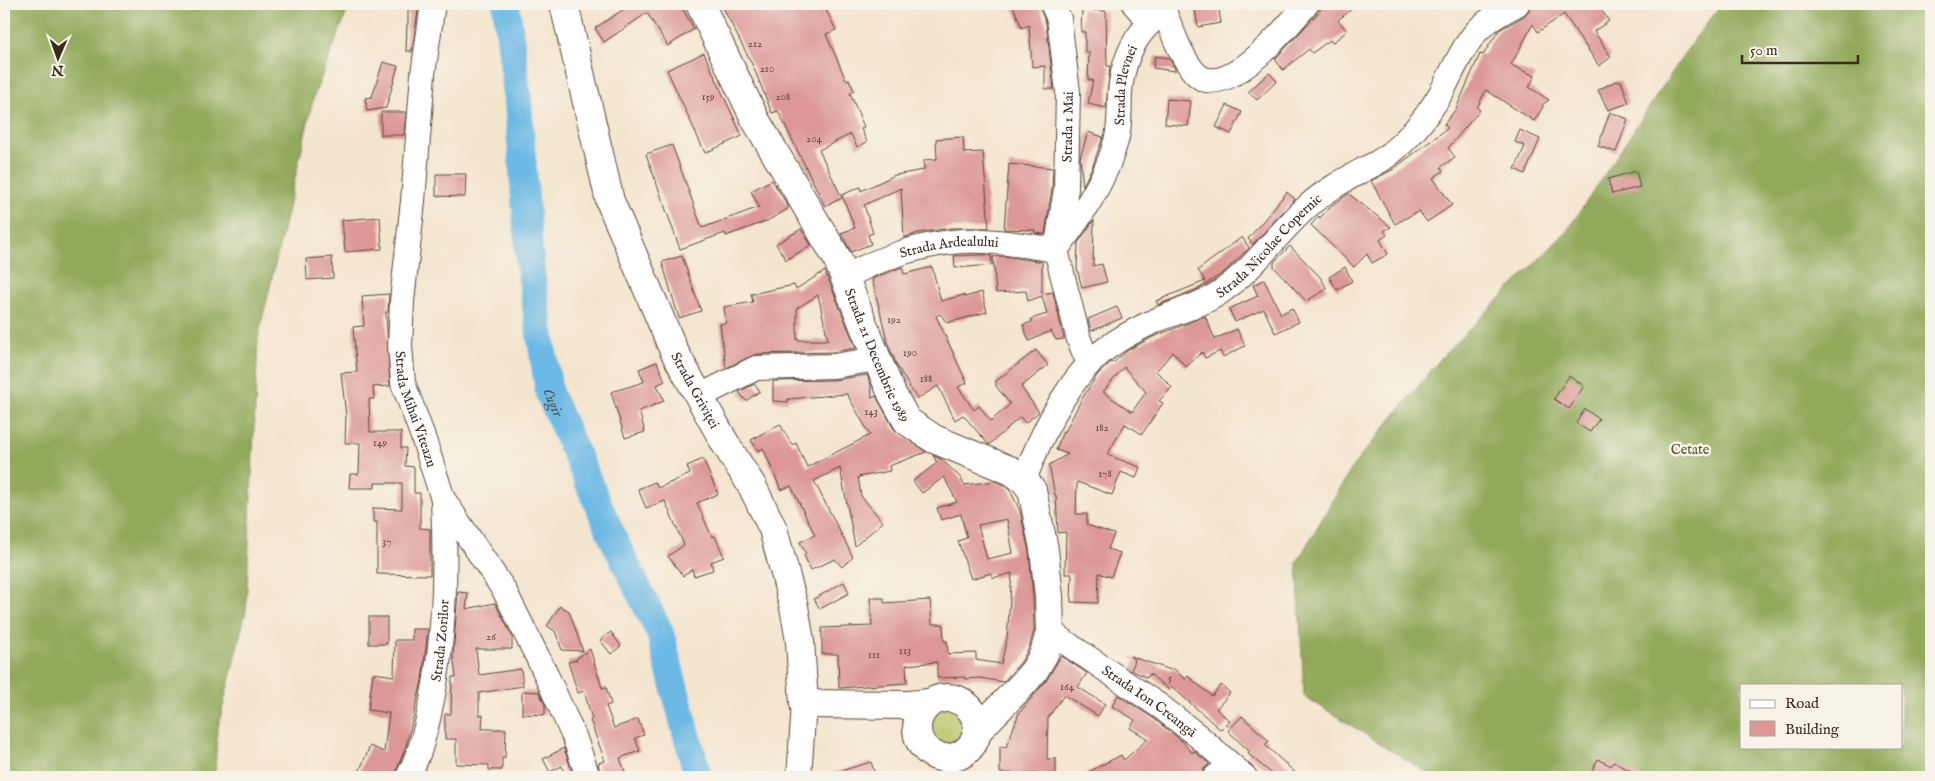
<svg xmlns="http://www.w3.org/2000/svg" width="1935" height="781" font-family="'IM FELL English',serif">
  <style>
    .green { fill: #b6c364; stroke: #787641 }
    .forest { fill: #90a95a; stroke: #666a3c; fill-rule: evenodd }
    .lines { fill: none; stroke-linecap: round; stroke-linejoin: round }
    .river { stroke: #6cb9e5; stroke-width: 28 }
    .building { fill: #dc9796; fill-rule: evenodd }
    .minor-casing { stroke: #574638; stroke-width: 26 }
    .major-casing { stroke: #574638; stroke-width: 30 }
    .minor { stroke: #fff; stroke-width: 24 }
    .major { stroke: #fff; stroke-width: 28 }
    .labels { text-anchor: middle; stroke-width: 5; stroke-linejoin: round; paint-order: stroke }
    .number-label { font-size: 11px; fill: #63453c }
    .street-label { font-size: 14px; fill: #3b2a1e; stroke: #f7f3e8 }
    .park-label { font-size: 14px; fill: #5a5030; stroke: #f7f3e8 }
    .water-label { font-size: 15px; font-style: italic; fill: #4a555a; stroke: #f7f3e8 }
  </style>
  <rect width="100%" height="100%" fill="#f7f3e8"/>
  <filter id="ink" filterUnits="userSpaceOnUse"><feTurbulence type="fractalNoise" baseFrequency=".02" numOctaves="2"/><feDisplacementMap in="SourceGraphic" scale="10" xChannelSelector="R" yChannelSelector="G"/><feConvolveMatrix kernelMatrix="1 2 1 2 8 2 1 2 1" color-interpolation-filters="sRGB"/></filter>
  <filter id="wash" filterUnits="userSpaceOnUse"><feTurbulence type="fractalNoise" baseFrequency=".0096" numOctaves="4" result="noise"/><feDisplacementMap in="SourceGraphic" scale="20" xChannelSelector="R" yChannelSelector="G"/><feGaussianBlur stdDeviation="1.12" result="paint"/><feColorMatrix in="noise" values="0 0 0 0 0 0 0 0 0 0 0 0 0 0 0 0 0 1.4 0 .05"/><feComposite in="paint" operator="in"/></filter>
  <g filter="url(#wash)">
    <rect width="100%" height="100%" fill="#f4e5ce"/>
    <circle class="green" cx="947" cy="729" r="24"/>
    <g class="forest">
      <polygon points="4,4 350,4 314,96 258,338 246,611 217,731 215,777 4,777"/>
      <path d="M1722 4H1931V777H1434L1304 696 1297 562 1353 466 1443 356 1567 231 1693 41ZM1741 685H1901V747H1741Z"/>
    </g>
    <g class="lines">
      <path class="river" id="s1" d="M506 4 518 102 530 266 549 393 613 538 660 633 698 777"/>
    </g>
    <g id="blocks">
      <g class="building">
        <polygon points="411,4 419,4 412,51 406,51 407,24 408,24 408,9 411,9"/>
        <polygon points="632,4 680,4 694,29 668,46 647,13 604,42 595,28"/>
        <polygon points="721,4 823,4 836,30 826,34 846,80 849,79 854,91 850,93 864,127 861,129 867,142 857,147 851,134 819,150 842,198 825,206 778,111 772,113 753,66"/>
        <polygon points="1012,4 1038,4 1046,23 1054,89 1045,89 1045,66 1032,67 1029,25 1022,28"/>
        <polygon points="1194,4 1218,4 1221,23 1198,27"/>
        <polygon points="1320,4 1358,4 1338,20 1347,31 1332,43 1330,40 1312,53 1309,49 1283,70 1275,59 1320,11"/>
        <polygon points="1535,4 1597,4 1609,21 1594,31 1611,57 1599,66 1564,14 1538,32 1533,24 1511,65 1535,76 1529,87 1549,100 1542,105 1543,107 1534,121 1486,90 1477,108 1480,110 1448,148 1455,157 1441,167 1443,171 1433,178 1452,205 1427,222 1419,211 1395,224 1371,181 1392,170 1448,128 1444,124 1456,109 1480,54 1483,55 1499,30 1524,16"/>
        <polygon points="1082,10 1106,11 1107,66 1110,66 1106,108 1088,104 1093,80 1088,80 1089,52 1085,52 1085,32 1081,32"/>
        <polygon points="704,53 742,136 705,153 667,70"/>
        <polygon points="1155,56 1169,58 1175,69 1175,71 1153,68"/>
        <polygon points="383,62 398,66 386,108 367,111 365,98 372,97"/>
        <polygon points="1269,73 1277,81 1257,100 1248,92"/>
        <polygon points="1616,81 1621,81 1629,103 1608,110 1598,90"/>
        <polygon points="1167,99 1191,101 1188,126 1165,124"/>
        <polygon points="1227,105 1242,112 1231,134 1216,127"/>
        <polygon points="381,112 406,112 404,135 381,135"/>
        <polygon points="1610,112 1628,119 1616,152 1598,146"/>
        <polygon points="1520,130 1540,139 1525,174 1515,169 1525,146 1515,142"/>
        <polygon points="1088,132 1103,137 1093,165 1083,186 1080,158"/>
        <polygon points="963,137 964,153 983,152 989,228 950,228 918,233 904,238 901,188 864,205 873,233 868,235 871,244 851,252 841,233 855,228 842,195 860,187 861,191 895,175 924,170 924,160 937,159 936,139"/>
        <polygon points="672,145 702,228 759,207 751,191 772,180 788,206 788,209 767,221 726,236 725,233 680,249 646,154"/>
        <polygon points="1009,164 1053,168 1052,188 1045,234 1035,233 1035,230 1004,229"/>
        <polygon points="1636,171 1640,187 1612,194 1608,179"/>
        <polygon points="436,174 466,174 465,197 436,196"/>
        <polygon points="1287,192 1295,199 1253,244 1248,239"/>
        <polygon points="1349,194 1391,227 1384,231 1387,235 1380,240 1388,254 1372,263 1367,254 1354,267 1311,225 1319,216 1320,218 1332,205"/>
        <polygon points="380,217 382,249 345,252 342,220"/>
        <polygon points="1094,220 1093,266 1102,264 1107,282 1082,288 1077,268 1078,243"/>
        <polygon points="801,229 811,245 786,260 776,244"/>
        <polygon points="1242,237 1249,248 1223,273 1198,289 1158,305 1156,301 1205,281 1198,270"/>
        <polygon points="1290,246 1320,277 1327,289 1306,301 1274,267 1274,262"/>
        <polygon points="978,255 991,255 992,265 955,268 954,256"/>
        <polygon points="682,256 701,311 679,318 662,262"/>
        <polygon points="1003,256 1042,262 1042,294 1053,292 1064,339 1056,340 1051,331 1029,341 1023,325 1032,322 1031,319 1047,314 1042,296 1028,301 1026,291 996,293 993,257"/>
        <polygon points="332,257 333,278 307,280 306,259"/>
        <polygon points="902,267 904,274 932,267 941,301 964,295 965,297 982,292 987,312 947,323 940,314 936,316 967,383 958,387 974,410 979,406 991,421 1010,404 996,386 996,381 1036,350 1048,365 1021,387 1039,412 1025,423 1020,417 989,445 963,415 955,420 938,386 917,399 897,366 888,344 872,279"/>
        <polygon points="1345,267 1352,281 1337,290 1329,277"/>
        <path d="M825 271 856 348 833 352 756 354 726 368 720 324 726 323 724 307 753 302 751 294 794 285 796 289ZM818 295 828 340H797V308Z"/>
        <polygon points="1264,280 1281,314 1292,308 1299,322 1275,333 1264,309 1235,322 1229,309 1258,296 1253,285"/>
        <polygon points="389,294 388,312 386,312 390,386 373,387 374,399 369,399 370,432 401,432 401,448 406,448 405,466 414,467 414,493 420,493 420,528 430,529 430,575 377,574 377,522 373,522 373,508 402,509 402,483 375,483 375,488 349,488 350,474 359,474 360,443 345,443 346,415 341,373 357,372 353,327 364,326 362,296"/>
        <polygon points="1117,307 1122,318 1091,331 1088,319"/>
        <path d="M1205 316 1215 339 1237 329 1245 346 1223 357 1220 351 1205 358 1202 352 1186 367 1173 352 1156 371 1172 387 1159 401 1163 403 1142 434 1125 424 1107 455 1140 467 1136 478 1121 472 1112 495 1077 482 1076 514H1087V525L1114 534 1108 549 1120 553 1111 577 1099 573 1098 603 1071 602 1072 574H1065L1066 532 1058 533 1056 495H1055L1049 465 1068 454 1056 450 1063 431 1065 432 1081 400 1098 374 1111 362 1113 363 1128 350 1153 337ZM1124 367 1146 392 1132 412 1103 392Z"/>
        <polygon points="657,362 665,381 657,385 664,401 639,411 645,432 625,438 611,392 644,382 639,369"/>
        <polygon points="867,375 871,385 872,398 876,396 894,429 926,452 889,466 890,471 858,477 861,496 883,522 855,546 840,468 814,481 853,557 842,567 835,559 811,570 804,555 806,554 800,542 815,535 791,486 781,490 763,448 758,451 751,440 780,424 792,445 796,443 807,467 870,435 847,394 788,399 788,402 773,401 773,381 834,380"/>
        <polygon points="1569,376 1584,386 1569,409 1554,399"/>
        <polygon points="754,384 760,391 746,401 739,392"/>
        <polygon points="1585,409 1599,419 1590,432 1576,423"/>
        <path d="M933 455 941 459 960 477 964 485 995 481 1004 485 1009 488 1020 511 1029 551 1033 598 1034 630 1029 648 1021 662 1003 682 980 678 965 679V677L937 678V662L906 665 907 683 839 688 838 654H822V628L872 626 870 598H884V603L930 600 932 624H943L944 641H947L948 654 976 653V660L1001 664 1007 638 1012 573 993 578 991 573 971 579 958 541 967 538 961 514 941 520 937 508 957 502 944 477 922 493 913 481 937 463ZM1007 519 1013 553 987 559 978 525Z"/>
        <polygon points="703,459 718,494 697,503 712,537 715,536 724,557 711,562 713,570 694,576 692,569 683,576 668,556 684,545 665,501 646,508 638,489 655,482 658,488 690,474 687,466"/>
        <polygon points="844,582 849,593 820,609 814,599"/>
        <polygon points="458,592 468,593 466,609 495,603 512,636 512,649 476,649 479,675 521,669 523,686 479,693 479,715 483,715 482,729 506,729 505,758 502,758 502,770 489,770 489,765 456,764 456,739 445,739 445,714 451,714 452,677 456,677 453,655"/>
        <polygon points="560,606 569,611 583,651 562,650 555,631 547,626"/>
        <rect x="369" y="617" width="18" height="27"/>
        <polygon points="412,629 428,629 422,681 406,746 394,777 357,777 370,746 384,752 389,713 368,710 373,673 394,676 395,640 412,640"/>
        <polygon points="611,632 621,646 611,654 600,640"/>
        <polygon points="590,649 602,688 606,687 611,704 606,706 614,728 638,719 644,735 635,738 640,751 620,758 627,777 601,777 598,763 605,761 590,720 592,719 584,691 578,693 568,662 577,660 577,658"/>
        <polygon points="1061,656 1087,673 1078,687 1105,704 1098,716 1064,695 1048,718 1047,759 1056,759 1056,774 1000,773 1000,746 1006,747 1019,713 1046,681"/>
        <polygon points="1130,656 1171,670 1173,668 1185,679 1188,676 1212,696 1221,685 1230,693 1216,709 1230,721 1221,730 1172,687 1169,690 1150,674 1147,678 1131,670 1135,661"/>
        <polygon points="522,691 539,692 545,705 545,715 522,714"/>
        <polygon points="1118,695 1153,718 1182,741 1192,753 1194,751 1209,764 1203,770 1201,777 1079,777 1121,755 1124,760 1148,739 1130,728 1135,720 1112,706"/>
        <polygon points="1242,716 1269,741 1265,745 1300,777 1276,777 1248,754 1250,752 1228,731"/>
        <polygon points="564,748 574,777 562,777 562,775 564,774 562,766 550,772 543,759"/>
        <polygon points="1598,759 1611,766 1613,762 1643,777 1600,777 1591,773"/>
        <polygon points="871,762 876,777 830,777 830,774"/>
      </g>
    </g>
  </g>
  <g filter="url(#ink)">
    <use href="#blocks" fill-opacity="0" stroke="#574638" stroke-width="1"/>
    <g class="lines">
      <defs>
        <g id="minor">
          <path id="s2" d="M433 4 423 74 413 201 402 301 400 346 403 383 422 434 443 499 504 590 544 670 575 739 588 777"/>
          <polyline points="1134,4 1150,22"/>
          <path d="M1164 11C1173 32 1180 56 1195 73 1225 105 1289 24 1307 4"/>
          <path id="s3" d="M846 277C877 259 916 246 952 242 986 238 1022 245 1056 250L1066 189 1068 92 1059 19 1052 4"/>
          <path id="s4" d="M1089 364 1079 340 1056 250C1081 216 1105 182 1116 141 1121 125 1119 108 1120 92 1122 67 1131 41 1150 23 1154 19 1160 16 1164 11"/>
          <polyline points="698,397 756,368 834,366 877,359"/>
          <path id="s5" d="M1024 480C1039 440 1059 397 1088 365 1106 345 1132 331 1157 320 1178 311 1200 306 1219 293 1254 270 1277 233 1308 206 1323 192 1343 181 1361 171 1370 166 1380 162 1387 156 1409 139 1427 117 1441 93 1452 73 1461 49 1477 31 1488 19 1503 12 1517 4"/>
          <path id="s6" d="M1050 632 1161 707 1198 736 1245 777"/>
          <path id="s7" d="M408 777C413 766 419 754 422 742 444 666 447 579 443 501"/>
          <polyline points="799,777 804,704"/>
          <polyline points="1215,777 1232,766"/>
        </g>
        <g id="major">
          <path id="s8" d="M564 4 610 201 674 351 725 443 752 486 773 529 794 607 800 641 804 704 909 705 929 703"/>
          <path id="s9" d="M700 4 755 119 837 258 877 359 892 394 907 421 934 439 1012 471 1024 480 1032 490 1044 549 1049 597 1050 632 1044 654 1034 671 1022 685 978 730"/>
          <circle cx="947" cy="728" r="30"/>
        </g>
      </defs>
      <use href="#minor" class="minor-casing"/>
      <use href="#major" class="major-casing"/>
      <use href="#minor" class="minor"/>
      <use href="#major" class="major"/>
    </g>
  </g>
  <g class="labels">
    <g class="number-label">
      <text x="755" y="47">212</text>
      <text x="767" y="72">210</text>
      <text x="708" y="100">159</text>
      <text x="783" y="100">208</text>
      <text x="814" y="142">204</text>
      <text x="894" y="323">192</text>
      <text x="910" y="356">190</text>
      <text x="926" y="382">188</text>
      <text x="871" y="415">143</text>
      <text x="1102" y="431">182</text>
      <text x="380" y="446">149</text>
      <text x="1105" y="477">178</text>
      <text x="387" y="545">37</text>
      <text x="491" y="640">26</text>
      <text x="905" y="654">113</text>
      <text x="874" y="658">111</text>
      <text x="1170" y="681">5</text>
      <text x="1067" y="690">164</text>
    </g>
    <g class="street-label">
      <text dy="5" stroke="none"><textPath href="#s4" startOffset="301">Strada Plevnei</textPath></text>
      <text dy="5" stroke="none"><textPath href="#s3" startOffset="341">Strada 1 Mai</textPath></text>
      <text dy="5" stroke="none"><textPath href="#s5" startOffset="352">Strada Nicolae Copernic</textPath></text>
      <text dy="5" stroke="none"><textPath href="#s3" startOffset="109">Strada Ardealului</textPath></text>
      <text dy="5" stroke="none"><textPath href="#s9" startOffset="394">Strada 21 Decembrie 1989</textPath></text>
      <text dy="5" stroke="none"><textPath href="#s8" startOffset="410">Strada Griviței</textPath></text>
      <text dy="5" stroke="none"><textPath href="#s2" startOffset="409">Strada Mihai Viteazu</textPath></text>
      <text dy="5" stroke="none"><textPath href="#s7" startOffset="141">Strada Zorilor</textPath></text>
      <text dy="5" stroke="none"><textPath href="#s6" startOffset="121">Strada Ion Creangă</textPath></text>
    </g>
    <g class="park-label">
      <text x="1690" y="454">Cetate</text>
    </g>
    <g class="water-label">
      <text dy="5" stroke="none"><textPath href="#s1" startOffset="402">Cugir</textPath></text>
    </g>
  </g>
  <rect width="1935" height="781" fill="none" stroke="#f7f3e8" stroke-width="20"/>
  <rect x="1740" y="684" width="162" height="65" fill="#f7f3e8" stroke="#aca397"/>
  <rect x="1750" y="700" width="25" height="8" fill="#ffffff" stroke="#aca397"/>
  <text x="1785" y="708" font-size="15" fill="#3b2a1e">Road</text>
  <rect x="1750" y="721" width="25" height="15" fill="#dc9796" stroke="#aca397"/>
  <text x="1785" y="734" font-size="15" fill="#3b2a1e">Building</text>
  <g transform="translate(58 58) rotate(182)" stroke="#f7f3e8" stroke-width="4" paint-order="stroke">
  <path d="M0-4L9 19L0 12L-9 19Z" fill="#3b2a1e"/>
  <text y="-8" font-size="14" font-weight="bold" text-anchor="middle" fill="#3b2a1e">N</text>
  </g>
  <path d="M1742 55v8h116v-8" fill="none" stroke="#3b2a1e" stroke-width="2.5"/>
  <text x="1750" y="55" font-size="15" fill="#3b2a1e" stroke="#f7f3e8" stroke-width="4" paint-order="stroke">50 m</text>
</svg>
